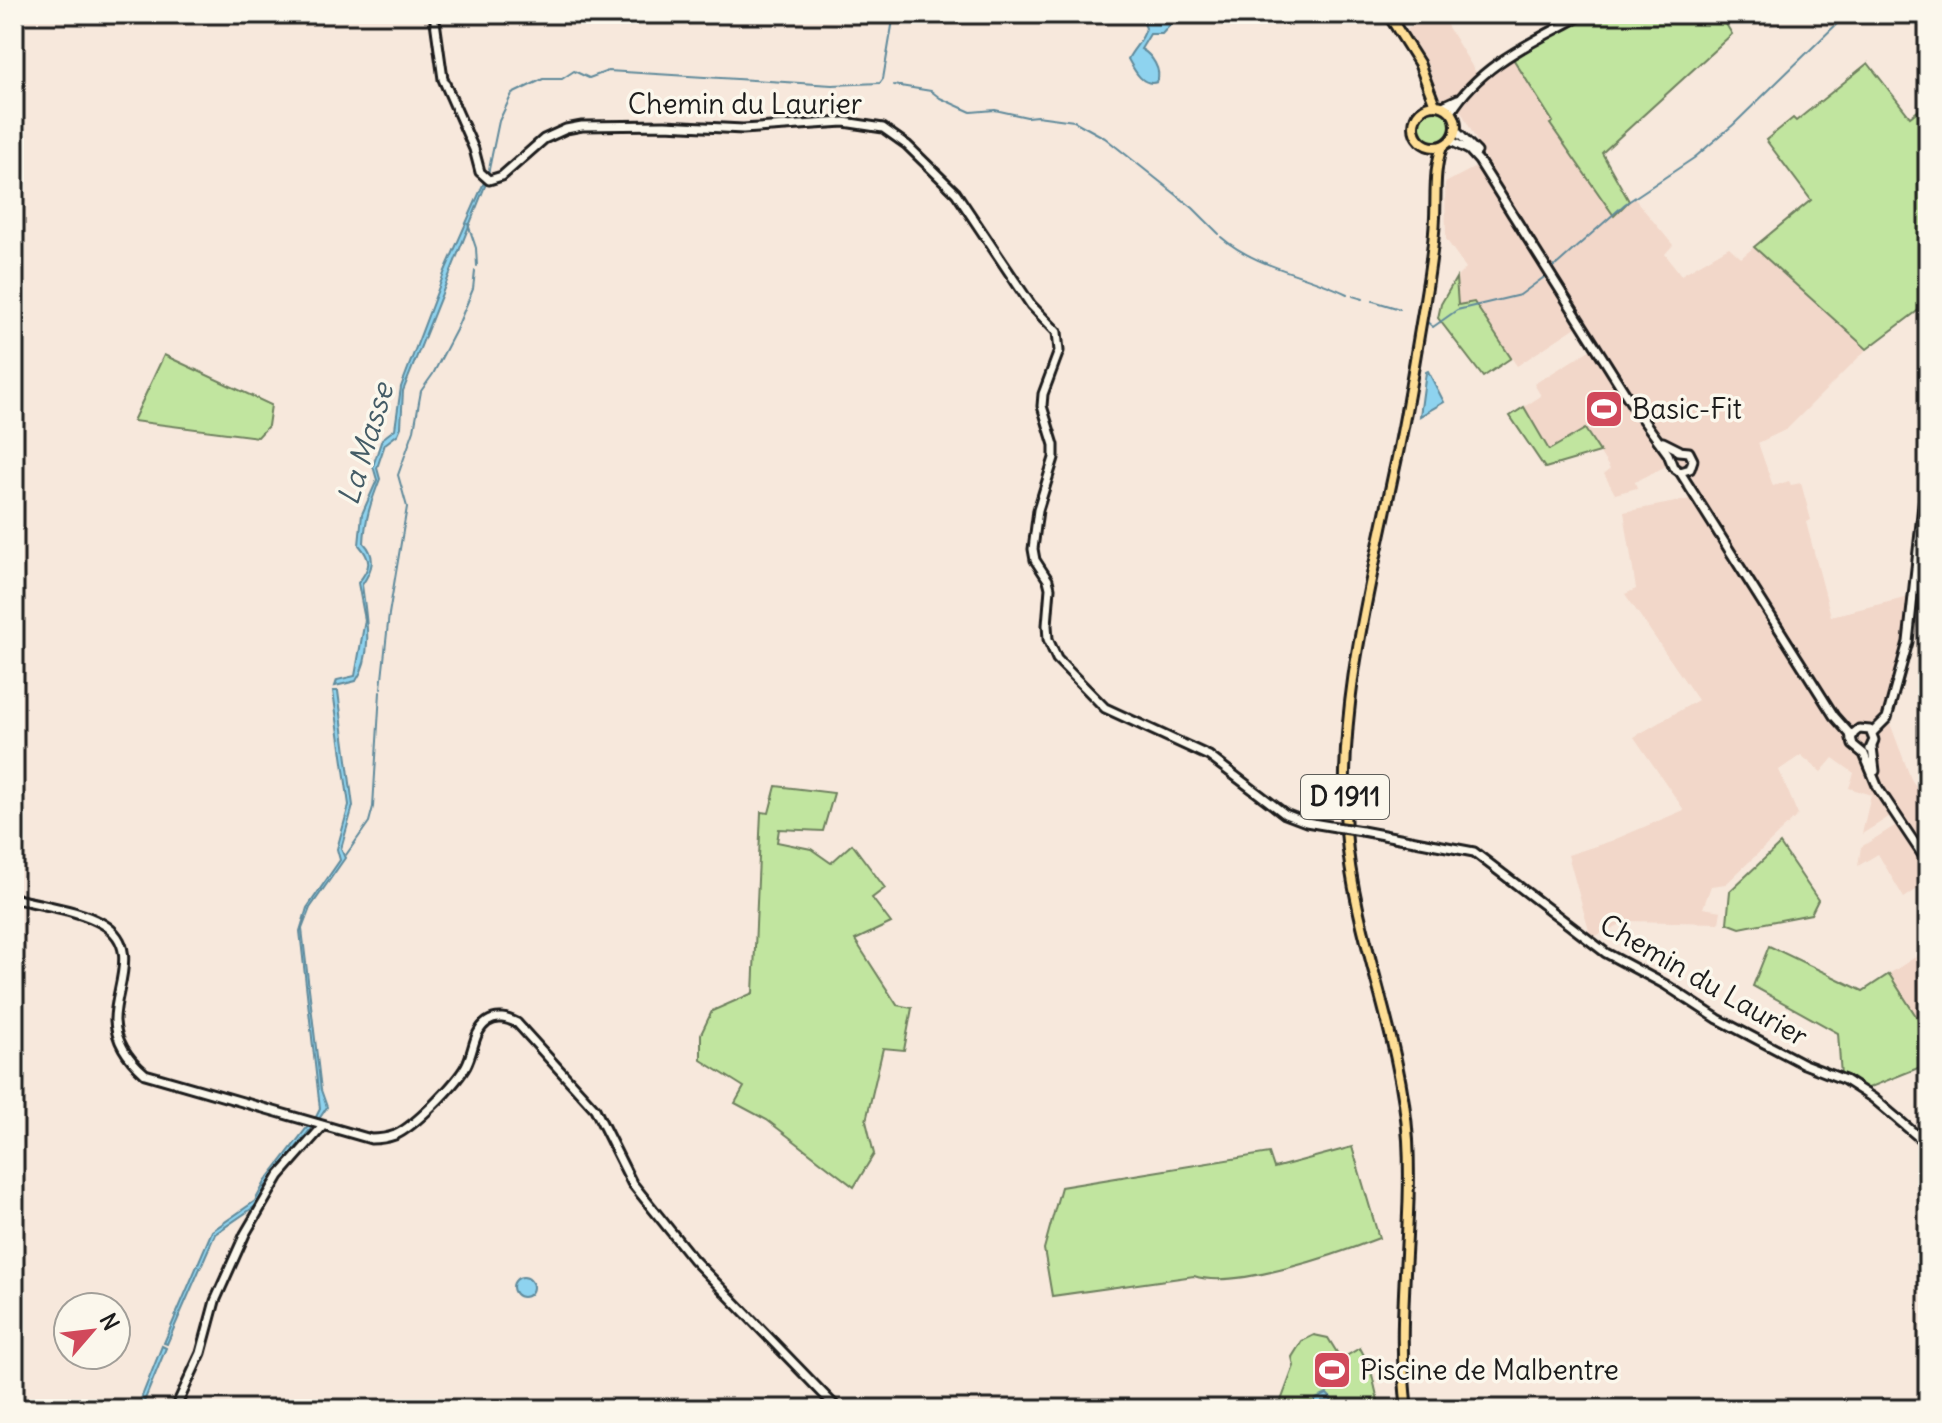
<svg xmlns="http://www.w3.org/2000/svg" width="1942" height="1423" font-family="Delius,sans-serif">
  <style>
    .built { fill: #f2d7c9 }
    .green { fill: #c1e59f; stroke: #6e805e; stroke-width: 2 }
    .water { fill: #8ed3ef; stroke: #608a9b; stroke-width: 2 }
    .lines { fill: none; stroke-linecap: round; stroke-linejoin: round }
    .stream { stroke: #608a9b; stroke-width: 2 }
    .secondary-casing { stroke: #1c1c1c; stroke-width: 13 }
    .primary-casing { stroke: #1c1c1c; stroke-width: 14 }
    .secondary { stroke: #fbf7ec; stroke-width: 7 }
    .primary { stroke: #fede96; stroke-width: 8 }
    .secondary-bridge-casing { stroke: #1c1c1c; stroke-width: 13; stroke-linecap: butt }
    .secondary-bridge { stroke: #fbf7ec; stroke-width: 7 }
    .labels { text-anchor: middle; stroke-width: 7; stroke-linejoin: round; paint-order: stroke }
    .shield { fill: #fbf7ec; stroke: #5f5e5a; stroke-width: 2 }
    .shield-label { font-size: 26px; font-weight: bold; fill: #1c1c1c }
    .street-label { font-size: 28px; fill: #1c1c1c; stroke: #fbf7ec }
    .poi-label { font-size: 28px; fill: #1c1c1c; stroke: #fbf7ec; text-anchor: start }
    .water-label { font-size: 30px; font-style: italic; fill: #445c66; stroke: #fbf7ec }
  </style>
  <rect width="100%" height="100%" fill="#f7e8dc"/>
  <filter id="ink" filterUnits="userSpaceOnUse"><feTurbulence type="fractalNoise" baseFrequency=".0125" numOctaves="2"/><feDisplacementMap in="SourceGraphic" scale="16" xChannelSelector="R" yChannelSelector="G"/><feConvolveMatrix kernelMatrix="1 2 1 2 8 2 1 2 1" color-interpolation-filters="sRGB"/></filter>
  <g filter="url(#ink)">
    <g class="built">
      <polygon points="1434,14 1440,14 1475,71 1481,77 1512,57 1553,122 1550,125 1614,215 1634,198 1673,245 1665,254 1681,275 1729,247 1741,258 1754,247 1867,349 1787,429 1758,443 1773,486 1789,481 1791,485 1801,483 1811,520 1806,522 1831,616 1909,597 1904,646 1885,710 1911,779 1924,800 1928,800 1928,882 1904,898 1878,854 1858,866 1861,847 1898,824 1892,815 1862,834 1871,795 1849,788 1854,773 1833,758 1821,772 1801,755 1779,770 1798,815 1726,884 1711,886 1703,908 1721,911 1719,923 1628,921 1591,938 1568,855 1611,841 1684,810 1634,737 1698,700 1625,594 1636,589 1624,512 1701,497 1692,477 1666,466 1635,482 1637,488 1615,494 1604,474 1610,469 1585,429 1549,451 1524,407 1541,396 1534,384 1593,348 1579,325 1517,366 1475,303 1458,305 1456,278 1466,268 1446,239 1445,183 1487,161 1461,111 1437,95 1428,65 1406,30"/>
      <polygon points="1928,949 1928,1033 1927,1033 1889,974"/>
    </g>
    <g class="green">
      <polygon points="1586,14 1720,14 1732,34 1602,153 1629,201 1614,216 1550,124 1553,122 1512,57"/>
      <polygon points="1868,63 1910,117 1928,103 1928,303 1867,349 1754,247 1811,200 1766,140 1793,118 1796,121"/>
      <circle cx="1435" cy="125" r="18"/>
      <polygon points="1456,278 1458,305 1474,302 1511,358 1483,377 1438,318 1441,304"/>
      <polygon points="164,355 271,405 268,426 258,437 133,421"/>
      <polygon points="1524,407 1549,450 1585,429 1600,452 1545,468 1510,416"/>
      <polygon points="776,786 834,793 823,831 779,829 777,842 811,849 831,863 852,844 885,888 872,898 891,923 855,940 897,1005 912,1008 904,1050 883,1048 866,1121 874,1154 854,1187 767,1120 735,1103 744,1087 701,1060 701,1034 712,1011 753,993 761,812 769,813"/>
      <polygon points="1780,844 1818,900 1811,914 1740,928 1727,923 1730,891"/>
      <polygon points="1769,946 1863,991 1889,974 1927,1033 1928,1064 1866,1089 1841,1076 1838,1033 1753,986"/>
      <path d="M1352 1147 1379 1238C1338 1254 1235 1290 1194 1276L1052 1296 1044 1249 1061 1187 1269 1153 1274 1168Z"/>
      <polygon points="1314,1335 1328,1338 1341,1359 1360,1348 1370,1366 1380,1409 1278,1409 1294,1366 1292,1357 1302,1341"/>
    </g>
    <g class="water">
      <path d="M1140 14H1166L1172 19 1171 24 1162 34H1150L1141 49C1152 55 1162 70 1157 82 1142 87 1134 70 1128 59 1134 47 1143 41 1146 28Z"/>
      <path d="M485 180 487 181 403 391 401 427 398 434 385 444 377 468 380 479C371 502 365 519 364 543 377 557 372 570 362 585 366 615 374 654 356 681L335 686 337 680 355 676 365 620 358 583C371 567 372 560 359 545L362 514 377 480 373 466 382 439 395 429 401 387 445 271Z"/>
      <polygon points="1428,371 1444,402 1420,416 1426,372"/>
      <polygon points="333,691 338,691 353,806 341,849 345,858 310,908 302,929 321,1090 327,1107 317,1122 314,1121 320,1109 300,931 307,908 340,860 337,849 349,805"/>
      <polygon points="309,1125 313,1126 265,1187 257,1205 215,1234 167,1344 164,1343 212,1231 255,1201 265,1182"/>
      <circle cx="523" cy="1287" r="10"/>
      <polygon points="162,1346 166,1348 141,1409 137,1409"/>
      <path d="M1327 1394 1332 1399C1328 1410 1321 1409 1310 1409L1316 1399Z"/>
    </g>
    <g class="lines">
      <g class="stream">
        <polyline points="894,85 931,91 940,98 971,112 995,110 1027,117 1037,116 1074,121 1105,138 1193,208 1219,234"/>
        <polyline points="488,174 499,121 512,94 543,79 562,79 574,71 589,78 608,71 832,85 880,83 883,79 894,14"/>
        <polyline points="468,224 476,248 477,266"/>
        <path d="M1221 237C1255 267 1306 274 1347 294"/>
        <polyline points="1554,267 1625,204 1694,158 1733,125 1847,14"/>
        <polyline points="1353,296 1363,299"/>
        <polyline points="1373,301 1400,309"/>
        <polyline points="1426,321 1433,327 1457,310 1520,295 1547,275"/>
        <polyline points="381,688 389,614 407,507 398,475 414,430 421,391 433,374 456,330 473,289 475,271"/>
        <polyline points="346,855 369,822 373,807 380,692"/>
      </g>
      <defs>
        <g id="secondary">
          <polyline points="434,14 443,79 474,149 480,172 489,180 502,176 544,139 566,129 582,126 665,125 743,129 844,122 883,128 907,145 956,193 1031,305 1057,332 1059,351 1043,394 1042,406 1054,445 1054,458 1038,510 1033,549 1035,560 1048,580 1050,588 1047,625 1048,639 1057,659 1105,708 1209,756 1285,814 1306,822 1336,827"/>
          <polyline points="1443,106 1458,99"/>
          <path d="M1451 112C1481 63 1536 41 1584 14"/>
          <polyline points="1456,131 1477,152"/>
          <polyline points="1451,141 1469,150 1479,161 1635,409 1668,454 1673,467 1680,472 1834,716 1850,734 1853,745 1864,754 1878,788 1928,863"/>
          <polyline points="1663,442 1679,450"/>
          <polyline points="1678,451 1689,452 1693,460 1690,469 1680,472"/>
          <polyline points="1872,733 1887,718 1908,642 1928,459"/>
          <polyline points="1851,739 1854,733 1859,729 1870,730 1874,740 1870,749"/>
          <polyline points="1872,747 1875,771"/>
          <polyline points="1362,831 1474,852 1606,953 1666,985 1718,1019 1804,1064 1845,1080 1873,1098 1928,1145"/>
          <path d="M14 898C42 906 78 909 103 924 142 947 114 989 115 1021 116 1043 129 1060 145 1074L371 1139C380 1139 387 1138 395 1135 414 1127 456 1084 466 1066 474 1052 473 1032 487 1022 497 1015 507 1018 517 1023L595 1109 632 1183 693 1259 838 1409"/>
          <polyline points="175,1409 201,1353 215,1301 245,1234 279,1176 323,1126"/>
        </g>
        <g id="primary">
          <polyline points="1388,14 1419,63 1435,105"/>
          <circle cx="1435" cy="126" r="21"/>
          <path d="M1407 1409C1395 1319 1413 1230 1408 1140 1401 1034 1354 936 1346 831 1338 709 1368 595 1393 476 1406 420 1414 363 1424 306 1429 276 1434 246 1435 217 1436 194 1434 168 1442 147"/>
        </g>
      </defs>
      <use href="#secondary" class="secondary-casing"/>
      <use href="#primary" class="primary-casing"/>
      <use href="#secondary" class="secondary"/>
      <use href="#primary" class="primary"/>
      <defs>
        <polyline id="secondary-bridge" points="1336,827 1362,831"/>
      </defs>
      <use href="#secondary-bridge" class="secondary-bridge-casing"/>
      <use href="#secondary-bridge" class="secondary-bridge"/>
    </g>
  </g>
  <defs>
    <symbol id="stadium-square" viewBox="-11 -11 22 22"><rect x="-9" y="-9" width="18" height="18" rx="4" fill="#d1495b" stroke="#fbf7ec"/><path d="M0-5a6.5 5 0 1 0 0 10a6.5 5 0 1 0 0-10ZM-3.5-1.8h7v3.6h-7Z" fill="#fff"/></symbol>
  </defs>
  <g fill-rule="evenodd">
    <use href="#stadium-square" x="1582" y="387" width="44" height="44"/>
    <use href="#stadium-square" x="1310" y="1348" width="44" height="44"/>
  </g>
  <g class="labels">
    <rect class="shield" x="1301" y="775" width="88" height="44" rx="6"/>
    <g class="shield-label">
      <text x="1345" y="806">D 1911</text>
    </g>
    <g class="street-label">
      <text x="745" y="114">Chemin du Laurier</text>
      <text transform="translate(1704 980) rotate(30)" y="10">Chemin du Laurier</text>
    </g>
    <g class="poi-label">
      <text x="1632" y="419">Basic-Fit</text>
      <text x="1360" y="1380">Piscine de Malbentre</text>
    </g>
    <g class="water-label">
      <text transform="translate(366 444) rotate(-73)" y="10">La Masse</text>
    </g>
  </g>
  <rect width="1942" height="1423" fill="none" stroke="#fbf7ec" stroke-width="48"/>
  <rect x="24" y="24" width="1894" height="1375" fill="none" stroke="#1c1c1c" stroke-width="3" filter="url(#ink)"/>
  <g transform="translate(92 1331) rotate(62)"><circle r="38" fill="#fbf7ec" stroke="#a29f99" stroke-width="2"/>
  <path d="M0-6L14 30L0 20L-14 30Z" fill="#d1495b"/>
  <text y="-12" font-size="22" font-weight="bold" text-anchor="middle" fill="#1c1c1c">N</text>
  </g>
</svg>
